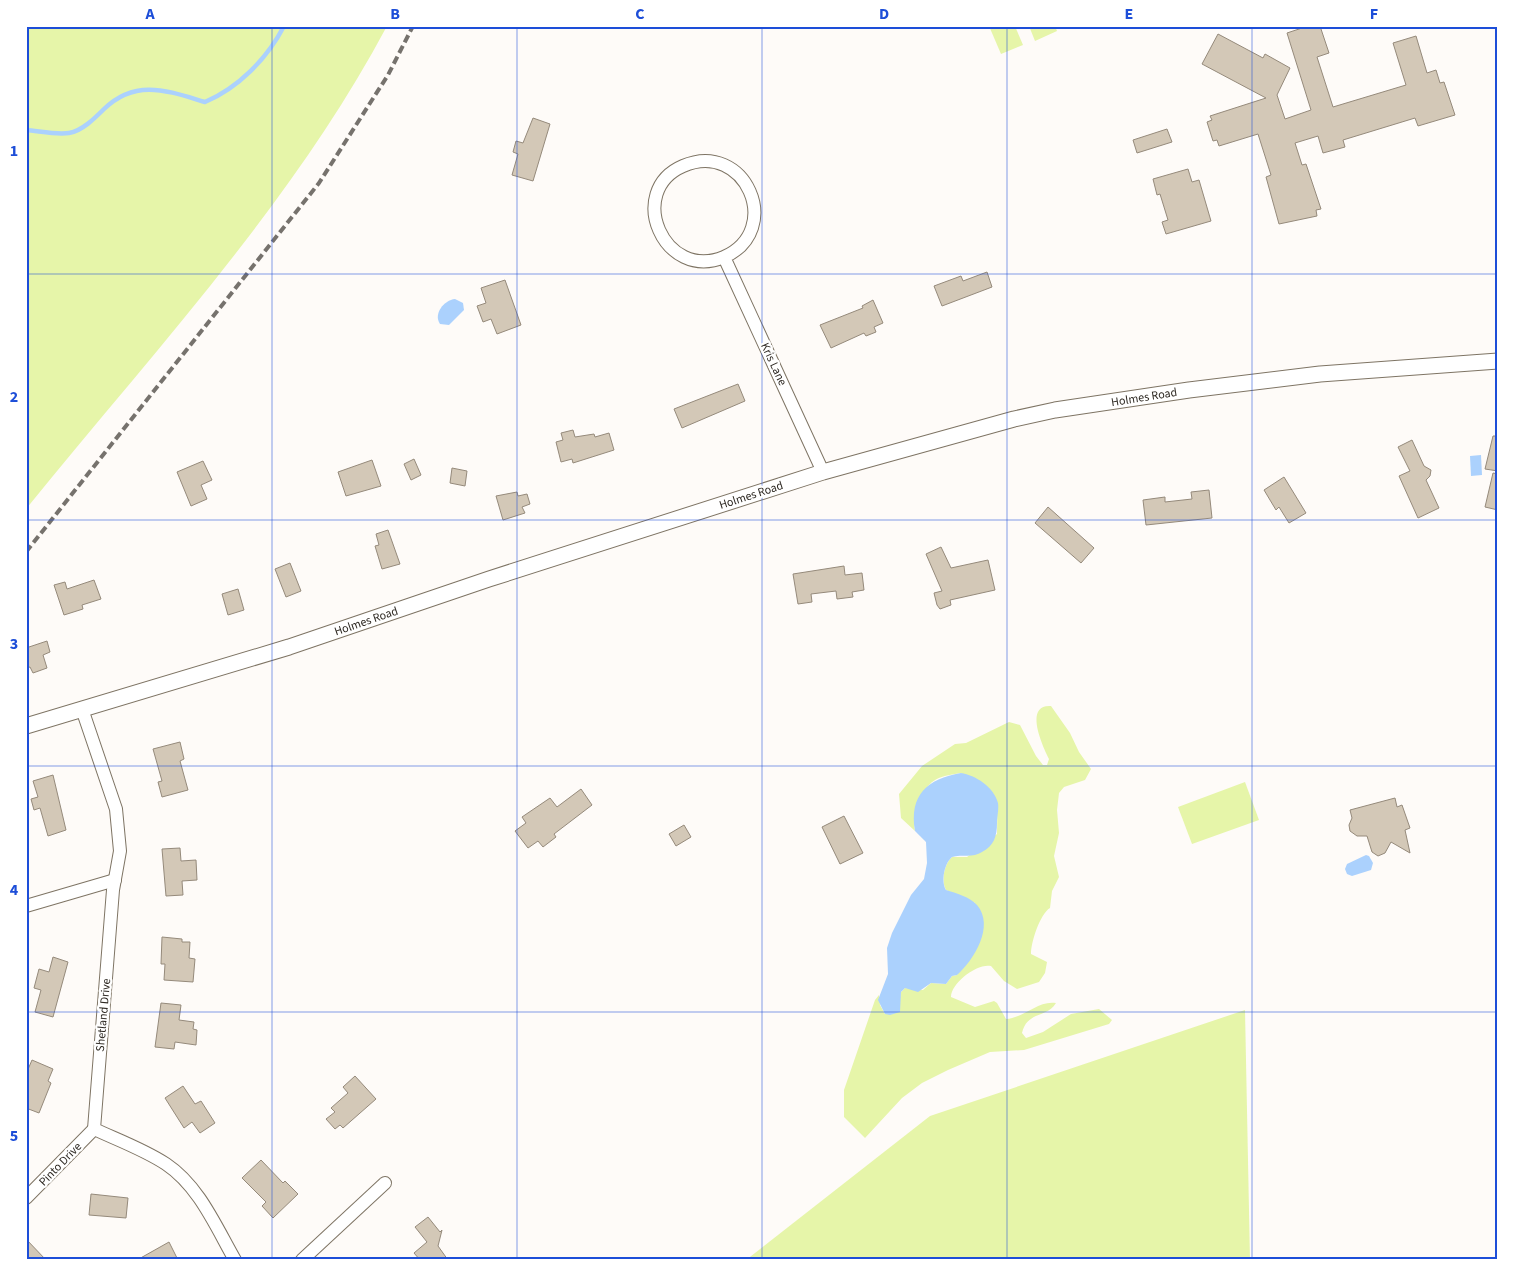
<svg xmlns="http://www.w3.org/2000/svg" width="1524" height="1286" font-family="'Source Sans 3',sans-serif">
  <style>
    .green { fill: #e6f5a9 }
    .water { fill: #abd1fd }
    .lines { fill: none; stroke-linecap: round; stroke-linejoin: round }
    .stream { stroke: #abd1fd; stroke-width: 4.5 }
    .building { fill: #d3c8b7; stroke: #958a7b }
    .minor-casing { stroke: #7e7464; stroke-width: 14 }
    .tertiary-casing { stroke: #7e7464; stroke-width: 17 }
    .minor { stroke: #fff; stroke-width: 12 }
    .tertiary { stroke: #fff; stroke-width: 15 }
    .rail { stroke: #76726d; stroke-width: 4; stroke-dasharray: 8 4; stroke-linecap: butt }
    .grid { fill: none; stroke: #1d4ed8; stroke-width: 1; stroke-opacity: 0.55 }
    .labels { text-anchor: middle; stroke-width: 4.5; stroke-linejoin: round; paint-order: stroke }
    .street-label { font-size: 12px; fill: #2d2822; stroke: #fff }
    .neatline { fill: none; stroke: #1d4ed8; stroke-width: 2 }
    .grid-label { font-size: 16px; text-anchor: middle; font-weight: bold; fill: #1d4ed8 }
  </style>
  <rect width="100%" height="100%" fill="#fefbf8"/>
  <g class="green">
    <path d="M26 26H387C292 204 152 353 26 509Z"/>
    <polygon points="989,26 1015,26 1023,45 1001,54"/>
    <polygon points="1029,26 1055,26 1057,31 1035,41"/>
    <path d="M1051 706 1070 733 1079 752 1091 769 1085 780 1064 787 1059 793 1057 810 1059 833 1054 856 1059 877 1052 891 1050 908C1040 914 1031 942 1031 954L1047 962 1045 973 1039 982 1017 989 1004 981 991 966C977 963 951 983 951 997L975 1007 994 1001 997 1003 1006 1019C1024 1018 1038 1000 1056 1003 1047 1018 1027 1011 1022 1033L1026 1038 1043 1032 1071 1014 1099 1009 1112 1020 1109 1024 1024 1050 990 1052 948 1070 922 1083 902 1098 865 1138 844 1117V1090L875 1000 879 995 880 1005 885 1014 899 1002 901 992 905 988 923 990 931 983 946 984 952 976 957 975 975 903 946 890C941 881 944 864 952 857H967L997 834C998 790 997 796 961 773 935 777 929 779 919 804 916 814 913 820 915 831L901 818 899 794 922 766 955 744 966 743 1009 722 1020 725 1036 756 1043 765H1047L1049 759C1043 747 1023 704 1051 706Z"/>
    <polygon points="1245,782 1259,820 1192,844 1178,807"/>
    <polygon points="1245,1010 1250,1260 746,1260 930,1116"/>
  </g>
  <g class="water">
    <path d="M455 299 463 303 464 310 449 325 440 324C433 314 444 300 455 299Z"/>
    <polygon points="1481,455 1482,475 1471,476 1470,456"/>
    <path d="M961 773C975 775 994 787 998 803 999 809 997 817 997 823 997 836 994 846 982 852 973 858 962 854 952 857 944 864 941 881 946 890 956 893 970 897 977 905 995 926 974 960 957 975L952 976 946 984 931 983 918 992 905 988 901 992 900 1012 890 1015 885 1014 878 1000 888 974 887 948 892 933 911 895 924 879 927 863 926 842 915 831C909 795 927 779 961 773Z"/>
    <polygon points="1366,855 1369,856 1373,863 1371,870 1352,876 1347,874 1345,869 1347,864"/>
  </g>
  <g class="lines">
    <path class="stream" d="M26 130C39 131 56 135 69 133 82 131 95 118 104 109 136 78 168 91 205 102 238 88 267 59 284 26"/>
  </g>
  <g class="building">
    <polygon points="1308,26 1320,26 1329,53 1317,57 1333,107 1406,85 1393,43 1416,36 1427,73 1436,70 1440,83 1444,82 1455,115 1418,126 1415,118 1343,140 1345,147 1323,153 1318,136 1295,143 1302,165 1306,164 1321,209 1316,210 1317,216 1279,224 1266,177 1271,175 1258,134 1219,146 1217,140 1213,141 1207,122 1212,120 1210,116 1266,98 1202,64 1218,34 1263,58 1265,54 1290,68 1277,95 1285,119 1311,110 1287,33"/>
    <polygon points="533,118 550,124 533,181 512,175 518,154 513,152 516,141 523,143"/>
    <polygon points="1167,129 1172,142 1137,153 1133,140"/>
    <polygon points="1188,169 1192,182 1199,180 1211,221 1166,234 1162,222 1168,220 1160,194 1157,195 1153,179"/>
    <polygon points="987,272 992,287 942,306 934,286 961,276 963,281"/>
    <polygon points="505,280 521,325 497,334 491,319 483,322 477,306 486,303 481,288"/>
    <polygon points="873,300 883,323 874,327 876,332 866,336 864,333 831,348 820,325 863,308 862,306"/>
    <polygon points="738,384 745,401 682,428 674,409"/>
    <polygon points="573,430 575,437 594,434 595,437 609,433 614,450 573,463 572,459 561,462 556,442 563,440 561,433"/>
    <polygon points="1493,436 1498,436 1498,471 1485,469"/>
    <polygon points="1412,440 1424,466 1431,470 1430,476 1426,480 1439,508 1418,518 1399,476 1410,471 1398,447"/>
    <polygon points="414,459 421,475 411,480 404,464"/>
    <polygon points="372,460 381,486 346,496 338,472"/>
    <polygon points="203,461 212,480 201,485 207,499 191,506 177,472"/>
    <polygon points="452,468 467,471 465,486 450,483"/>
    <polygon points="1493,473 1498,474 1498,510 1485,507"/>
    <polygon points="1284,477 1306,513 1289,523 1279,507 1276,510 1264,490"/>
    <polygon points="1209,490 1212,518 1146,525 1143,500 1165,497 1165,502 1192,499 1191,492"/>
    <polygon points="517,492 518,496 527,494 530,504 522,507 525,513 503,520 496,496"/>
    <polygon points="1048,507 1094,548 1081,563 1035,523"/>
    <polygon points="388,530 400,564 382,569 375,546 379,545 376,534"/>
    <polygon points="941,547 951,568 988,560 995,590 950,600 951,605 940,609 937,605 934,593 942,591 926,554"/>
    <polygon points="290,563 301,591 286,597 275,569"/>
    <polygon points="844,566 845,575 862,573 864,590 852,592 853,597 837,599 836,591 811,594 812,602 798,604 793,574"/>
    <polygon points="94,580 101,599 82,605 83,609 64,615 54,585 65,582 67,589"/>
    <polygon points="238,589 244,610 228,615 222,594"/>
    <polygon points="47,641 50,652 43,655 47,668 33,673 30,667 26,668 26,648"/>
    <polygon points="180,742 184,759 180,761 188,790 162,797 158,782 162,781 153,749"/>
    <polygon points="53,775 66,830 48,836 40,808 34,810 31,799 38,797 33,781"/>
    <polygon points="581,789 592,805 554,834 556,837 543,847 538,841 528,848 515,831 526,823 522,817 550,798 557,807"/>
    <polygon points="1395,798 1397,807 1402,805 1410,828 1405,830 1410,853 1391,842 1385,853 1378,856 1372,852 1367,836 1357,836 1350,831 1349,825 1352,818 1350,810"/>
    <polygon points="844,816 863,853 840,864 822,827"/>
    <polygon points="684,825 691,837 676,846 669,834"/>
    <polygon points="180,848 181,861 196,860 197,880 182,881 183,895 166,896 162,849"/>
    <polygon points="162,937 182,939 182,942 190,942 189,958 195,959 193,982 164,980 165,964 161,964"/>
    <polygon points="53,957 68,962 53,1017 35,1012 41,990 34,988 39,969 49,972"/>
    <polygon points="161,1003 181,1005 179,1020 194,1022 193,1029 197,1030 196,1045 175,1042 174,1049 155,1047"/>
    <polygon points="32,1060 53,1069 48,1081 51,1083 39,1113 26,1108 26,1074"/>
    <polygon points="355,1076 376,1099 343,1128 340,1125 335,1129 326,1119 335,1112 331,1108 348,1093 343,1087"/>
    <polygon points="183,1086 195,1104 201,1101 215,1123 200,1133 192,1122 184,1128 165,1098"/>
    <polygon points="261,1160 283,1183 285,1181 298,1194 273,1218 262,1206 266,1202 242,1178"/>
    <polygon points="91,1194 128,1198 126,1218 89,1215"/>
    <polygon points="428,1217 440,1232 442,1230 438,1246 448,1260 420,1260 414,1253 427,1242 415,1227"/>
    <polygon points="26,1239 46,1260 26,1260"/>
    <polygon points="169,1242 178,1260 137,1260"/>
  </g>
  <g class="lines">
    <defs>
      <g id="minor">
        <path d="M724 257C785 230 745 139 683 166 625 191 664 282 724 257L823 472"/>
        <path d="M82 709 116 809 120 851 113 890 94 1129C118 1140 145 1150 166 1164 199 1186 216 1227 235 1260"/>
        <polyline points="26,906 115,880"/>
        <polyline points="26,1198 94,1129"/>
        <polyline points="302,1260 385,1183"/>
      </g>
      <polyline id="tertiary" points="26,726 289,647 489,579 823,472 1014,419 1055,410 1189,390 1320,374 1498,361"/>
    </defs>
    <use href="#minor" class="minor-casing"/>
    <use href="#tertiary" class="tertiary-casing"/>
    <use href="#minor" class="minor"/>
    <use href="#tertiary" class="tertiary"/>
    <polyline class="rail" points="26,552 319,183 388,75 413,26"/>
  </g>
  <path class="grid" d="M272 26V1260M517 26V1260M762 26V1260M1007 26V1260M1252 26V1260M26 274H1498M26 520H1498M26 766H1498M26 1012H1498"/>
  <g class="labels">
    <g class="street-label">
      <text transform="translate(774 364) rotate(65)" y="4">Kris Lane</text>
      <text transform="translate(1144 397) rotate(-9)" y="4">Holmes Road</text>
      <text transform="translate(751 495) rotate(-18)" y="4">Holmes Road</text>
      <text transform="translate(366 621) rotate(-19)" y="4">Holmes Road</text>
      <text transform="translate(103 1015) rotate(-85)" y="4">Shetland Drive</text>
      <text transform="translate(60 1164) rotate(-46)" y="4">Pinto Drive</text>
    </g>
  </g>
  <rect width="1524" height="1286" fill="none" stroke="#ffffff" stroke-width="55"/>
  <rect x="28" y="28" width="1468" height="1230" class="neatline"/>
  <g class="grid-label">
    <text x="150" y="19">A</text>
    <text x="395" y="19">B</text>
    <text x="640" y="19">C</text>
    <text x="884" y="19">D</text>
    <text x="1129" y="19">E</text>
    <text x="1374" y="19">F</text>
    <text x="14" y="156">1</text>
    <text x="14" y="402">2</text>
    <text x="14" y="649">3</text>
    <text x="14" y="895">4</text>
    <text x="14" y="1141">5</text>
  </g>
</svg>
